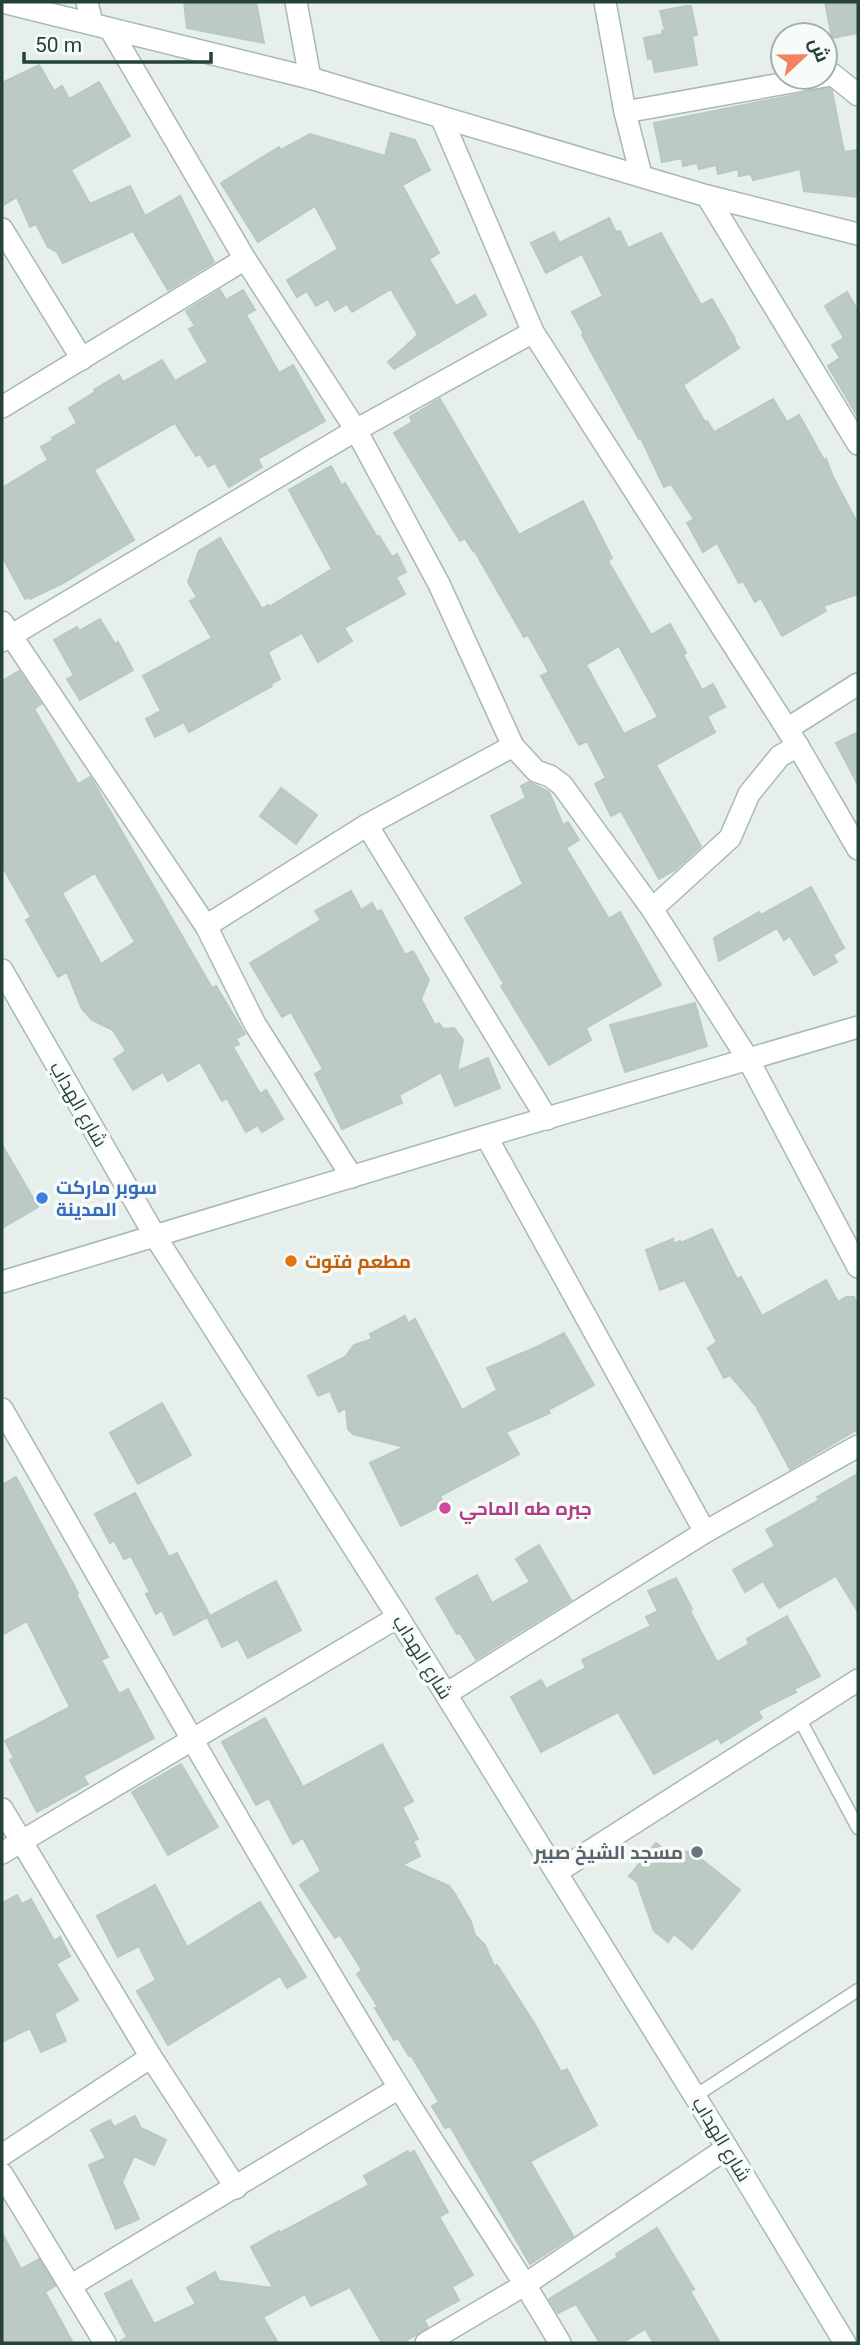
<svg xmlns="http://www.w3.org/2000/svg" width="860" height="2345" font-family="Roboto,Cairo,sans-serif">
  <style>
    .building { fill: #bbcac4; stroke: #b8c9c2; stroke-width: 2; fill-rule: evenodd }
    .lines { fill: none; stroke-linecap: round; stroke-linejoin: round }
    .lane-casing { stroke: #a8b8b2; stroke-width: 15 }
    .street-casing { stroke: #a8b8b2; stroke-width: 24 }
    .secondary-casing { stroke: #a4bbb3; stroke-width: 24 }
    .lane { stroke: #fff; stroke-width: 12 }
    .street { stroke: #fff; stroke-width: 21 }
    .secondary { stroke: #fff; stroke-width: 21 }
    .shop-dot { fill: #3f7fe0; stroke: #f7fbf9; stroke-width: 2.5 }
    .food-dot { fill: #e8710a; stroke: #f7fbf9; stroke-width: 2.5 }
    .hotel-dot { fill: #d1479c; stroke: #f7fbf9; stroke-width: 2.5 }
    .worship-dot { fill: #6b7280; stroke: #f7fbf9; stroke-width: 2.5 }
    .labels { text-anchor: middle; stroke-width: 7; stroke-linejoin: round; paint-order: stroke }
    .street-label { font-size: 19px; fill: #24423a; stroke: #f7fbf9 }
    .shop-label { font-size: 19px; font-weight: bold; fill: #366cbe; stroke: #f7fbf9; text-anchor: start }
    .food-label { font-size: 19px; font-weight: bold; fill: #c56008; stroke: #f7fbf9; text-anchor: start }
    .hotel-label { font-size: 19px; font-weight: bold; fill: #b23c85; stroke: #f7fbf9; text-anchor: start }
    .worship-label { font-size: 19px; font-weight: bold; fill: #5b616d; stroke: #f7fbf9; text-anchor: end }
  </style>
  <rect width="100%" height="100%" fill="#e6efeb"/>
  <g class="building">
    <polygon points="184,2 256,2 264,43 187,28"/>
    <polygon points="825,2 858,2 858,33 832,38"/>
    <polygon points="686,6 691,6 697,35 692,36 697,65 655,72 652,58 648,59 644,38 663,34 662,31 665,30 660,11"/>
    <polygon points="39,65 54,91 62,86 69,99 99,82 130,136 71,170 90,204 130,186 145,216 180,196 214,262 168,290 133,231 63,263 57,252 48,247 36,224 30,227 17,197 2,206 2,83"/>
    <polygon points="829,88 832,91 844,152 858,150 858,197 804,191 800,169 753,180 751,174 739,176 738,169 718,174 716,165 699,169 697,163 683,166 682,158 662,162 654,123"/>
    <polygon points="391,133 415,140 430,170 402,185 439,253 429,259 456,306 475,295 486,315 394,369 388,362 418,335 391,289 352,312 347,304 335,311 328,299 316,306 307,291 297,297 287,280 338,249 315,206 258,242 221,183 279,147 281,150 310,134 385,156"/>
    <polygon points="609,218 616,232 620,231 628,248 661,233 701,305 712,299 735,339 734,340 739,348 683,385 705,422 707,421 714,432 773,399 787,422 799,415 824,460 826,459 834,479 858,524 858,594 823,606 826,611 782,636 761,598 755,602 743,581 739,583 717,543 703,552 687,523 694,519 671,484 664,487 641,438 639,439 582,335 584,334 572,312 603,296 582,254 546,273 531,243 554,232 559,243"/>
    <polygon points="220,290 226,300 243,290 255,310 246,315 279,373 293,365 325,421 258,459 262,467 229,487 215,463 208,467 200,454 196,456 175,423 94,470 134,540 63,583 30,599 29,597 25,599 2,556 2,488 48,460 41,447 53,440 52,438 77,423 69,408 95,392 94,390 119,375 123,382 162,360 175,381 208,362 189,329 195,326 186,311"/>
    <polygon points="847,292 858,311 858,417 828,366 840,358 832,345 844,338 825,306"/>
    <path d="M440 399 519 535 583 501 612 558 608 561 651 635 670 624 686 653 683 655 702 690 713 684 725 707 707 716 715 732 656 765 701 846 675 870 659 879 621 811 611 816 595 784 606 778 587 741 579 745 541 676 549 672 528 635 524 637 474 550 473 551 465 538 460 541 394 433 412 422 410 417ZM619 646 658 717 624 734 586 665Z"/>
    <polygon points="331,466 342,486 345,483 377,537 379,536 392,557 397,554 406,572 396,577 405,594 344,628 352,641 318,662 302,633 268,652 280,679 271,684 272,686 189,732 184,722 155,737 146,719 161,711 143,676 212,638 190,601 197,597 188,582 199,551 220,538 262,609 268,605 269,607 332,569 289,490"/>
    <polygon points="100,619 115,644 118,642 133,670 80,700 67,679 74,675 54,640 77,627 79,631"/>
    <path d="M19 671 41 704 34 709 78 784 90 777 91 778 212 988 216 986 245 1034 236 1039 239 1044 233 1047 260 1094 266 1090 283 1119 262 1132 258 1125 246 1132 227 1098 222 1101 200 1062 168 1081 163 1072 133 1090 114 1059 126 1051 113 1030 92 1020 82 1009 67 972 58 977 26 920 31 917 2 866V681ZM95 873 135 942 101 964 62 893Z"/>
    <polygon points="858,732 858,785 836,743"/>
    <polygon points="529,782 549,792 563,825 568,822 579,840 566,848 609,919 620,912 661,985 586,1028 591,1040 549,1065 501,986 504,984 465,918 523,884 491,816 526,798 521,786"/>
    <polygon points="281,788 317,815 296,844 260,816"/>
    <polygon points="811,887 844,948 833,955 837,962 814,975 790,936 784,940 777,928 719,961 714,938 759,912 761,915"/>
    <polygon points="351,891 361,910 372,903 377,912 381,910 405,955 413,951 429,980 421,999 435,1025 439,1023 443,1029 454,1028 463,1040 457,1071 488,1058 500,1088 455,1106 441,1072 399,1095 402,1103 342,1129 315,1074 323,1069 291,1012 282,1017 250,963 321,920 315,911"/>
    <polygon points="695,1003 707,1046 625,1072 610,1025"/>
    <polygon points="2,1145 38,1207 2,1228"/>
    <polygon points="712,1229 737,1279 741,1277 762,1316 826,1280 838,1302 846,1297 854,1297 858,1305 858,1429 790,1469 756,1406 730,1375 724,1378 708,1348 717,1342 685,1280 660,1290 653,1271 646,1250 673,1239 674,1244 680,1241 681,1243"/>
    <polygon points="405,1316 408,1323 415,1319 462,1410 497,1390 487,1368 539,1346 564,1333 594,1385 548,1410 550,1413 506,1432 519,1454 440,1496 444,1504 401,1526 370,1463 404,1447 353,1434 348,1429 346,1408 339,1412 330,1391 318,1396 308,1376 345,1357 354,1345 372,1339 370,1334"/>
    <polygon points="162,1403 191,1455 138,1484 110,1433"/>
    <polygon points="858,1474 858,1612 836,1576 779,1608 763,1581 745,1592 733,1570 775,1546 766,1530 819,1500 817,1497"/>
    <polygon points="16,1477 78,1593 76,1594 108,1657 101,1660 119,1694 128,1689 154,1738 83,1776 88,1784 37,1812 10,1760 14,1758 5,1741 70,1707 27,1621 2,1635 2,1485"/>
    <polygon points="135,1493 169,1557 177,1553 210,1616 276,1581 301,1630 248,1658 238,1639 222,1647 207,1617 174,1635 162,1610 156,1614 146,1594 150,1592 131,1556 124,1559 114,1540 110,1543 95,1514"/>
    <polygon points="539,1545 571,1600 476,1659 460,1633 457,1634 436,1598 477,1575 492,1603 530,1582 516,1559"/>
    <polygon points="676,1578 692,1609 690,1611 717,1662 749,1644 747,1639 787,1616 820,1676 794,1689 796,1692 758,1711 762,1718 721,1743 718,1738 654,1774 618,1712 541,1752 511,1697 541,1680 546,1689 586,1668 582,1660 651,1626 646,1617 658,1611 648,1591"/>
    <polygon points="265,1718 303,1787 382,1744 413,1801 402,1807 418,1839 413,1841 420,1856 402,1865 449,1886 455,1894 471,1922 475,1935 485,1945 494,1966 497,1965 534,2023 561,2072 567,2069 597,2125 531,2161 531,2163 573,2236 530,2264 450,2126 445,2128 432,2106 439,2102 411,2055 409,2056 398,2038 394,2040 375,2008 378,2007 357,1974 362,1970 340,1935 335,1938 300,1885 321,1871 303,1838 293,1844 269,1798 256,1805 222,1742"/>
    <polygon points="181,1764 218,1827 168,1855 132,1792"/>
    <polygon points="656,1843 665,1850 692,1852 740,1890 692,1949 674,1934 668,1942 654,1931 637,1882 629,1876"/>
    <polygon points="155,1885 187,1947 260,1902 306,1977 287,1988 280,1976 168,2045 137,1991 156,1980 139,1946 118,1957 97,1916"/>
    <polygon points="17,1895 22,1904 31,1899 54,1941 60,1937 70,1956 56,1964 78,2000 54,2014 66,2041 41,2052 30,2028 2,2042 2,1903"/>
    <polygon points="135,2116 141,2128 166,2140 154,2165 134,2156 122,2182 139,2219 116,2229 89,2165 106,2158 91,2130 110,2120 114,2127"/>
    <polygon points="408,2151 409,2154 414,2151 448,2212 439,2217 473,2275 452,2287 459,2300 424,2320 428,2327 416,2335 402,2343 382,2343 350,2287 311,2306 305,2294 263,2317 278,2343 118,2343 127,2337 105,2294 131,2280 154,2324 196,2304 187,2288 215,2272 219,2281 273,2288 251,2247 279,2231 280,2233 369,2185 364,2176"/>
    <polygon points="657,2228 694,2289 690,2291 720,2343 654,2343 645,2329 622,2343 600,2343 576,2304 558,2313 549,2299 618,2257 616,2254"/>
    <polygon points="2,2233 21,2269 39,2259 55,2286 45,2292 73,2343 2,2343"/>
  </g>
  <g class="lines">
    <defs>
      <g id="lane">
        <polyline points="799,1718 858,1828"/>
        <polyline points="695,2096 858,1990"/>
      </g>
      <g id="street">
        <polyline points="2,2 310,78 707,196 858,234"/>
        <polyline points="87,2 92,23"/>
        <polyline points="296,2 310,78"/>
        <polyline points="605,2 625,112 641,175"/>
        <polyline points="110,29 245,259 356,430 439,584 513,746 536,771 550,776 562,785 652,909 748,1059 858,1267"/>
        <polyline points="825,76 832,74 858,95"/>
        <polyline points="625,112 820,77"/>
        <polyline points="442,119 533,332 798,746 858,849"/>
        <polyline points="707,196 858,444"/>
        <polyline points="2,229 82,359"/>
        <polyline points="2,407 245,259"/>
        <polyline points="2,622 206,926 255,1024 352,1177"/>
        <polyline points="2,641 356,430 533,332"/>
        <polyline points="787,729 858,684"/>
        <polyline points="367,825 547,1119"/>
        <polyline points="652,909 730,838 749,794 780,756 798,746"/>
        <polyline points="206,926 367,825 513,746"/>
        <polyline points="486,1136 705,1532"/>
        <path d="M2 1409C133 1636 262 1865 400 2089 452 2174 510 2256 560 2343"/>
        <polyline points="446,1694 705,1532 858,1446"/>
        <polyline points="2,1809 151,2057 236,2188"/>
        <polyline points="2,1853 398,1617"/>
        <polyline points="557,1872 858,1680"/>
        <polyline points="2,2155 151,2057"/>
        <polyline points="2,2174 105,2343"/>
        <polyline points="70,2286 399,2088"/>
        <polyline points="426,2343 526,2284 727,2148"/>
      </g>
      <g id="secondary">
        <polyline points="2,970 155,1236 398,1617 727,2148 845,2343"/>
        <polyline points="2,1282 486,1136 858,1027"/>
      </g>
    </defs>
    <use href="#lane" class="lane-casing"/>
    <use href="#street" class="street-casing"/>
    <use href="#secondary" class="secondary-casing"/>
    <use href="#lane" class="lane"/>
    <use href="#street" class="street"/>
    <use href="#secondary" class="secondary"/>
  </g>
  <circle class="shop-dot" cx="42" cy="1198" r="7"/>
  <circle class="food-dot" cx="291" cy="1261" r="7"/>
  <circle class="hotel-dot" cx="445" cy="1508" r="7"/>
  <circle class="worship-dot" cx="697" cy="1852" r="7"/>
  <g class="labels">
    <g class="street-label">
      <text transform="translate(79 1104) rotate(60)" y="7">شارع الهداب</text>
      <text transform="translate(423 1657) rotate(58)" y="7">شارع الهداب</text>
      <text transform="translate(722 2139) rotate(59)" y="7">شارع الهداب</text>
    </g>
    <g class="shop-label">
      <text x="56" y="1194">سوبر ماركت<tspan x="56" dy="22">المدينة</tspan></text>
    </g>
    <g class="food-label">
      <text x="305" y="1268">مطعم فتوت</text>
    </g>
    <g class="hotel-label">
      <text x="459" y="1515">جبره طه الماحي</text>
    </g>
    <g class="worship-label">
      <text x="683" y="1859">مسجد الشيخ صبير</text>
    </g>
  </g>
  <rect width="860" height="2345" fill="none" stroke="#24423a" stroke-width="7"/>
  <g transform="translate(804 56) rotate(68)"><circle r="33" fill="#f7fbf9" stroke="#a3b1ad" stroke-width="2"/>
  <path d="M0-5L12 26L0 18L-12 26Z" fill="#f4845f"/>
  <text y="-10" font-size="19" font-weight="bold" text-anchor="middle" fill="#24423a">ش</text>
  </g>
  <path d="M24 52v10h187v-10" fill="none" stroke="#24423a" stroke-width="3.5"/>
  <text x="35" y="52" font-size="21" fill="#24423a" stroke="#f7fbf9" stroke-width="5" paint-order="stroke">50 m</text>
</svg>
